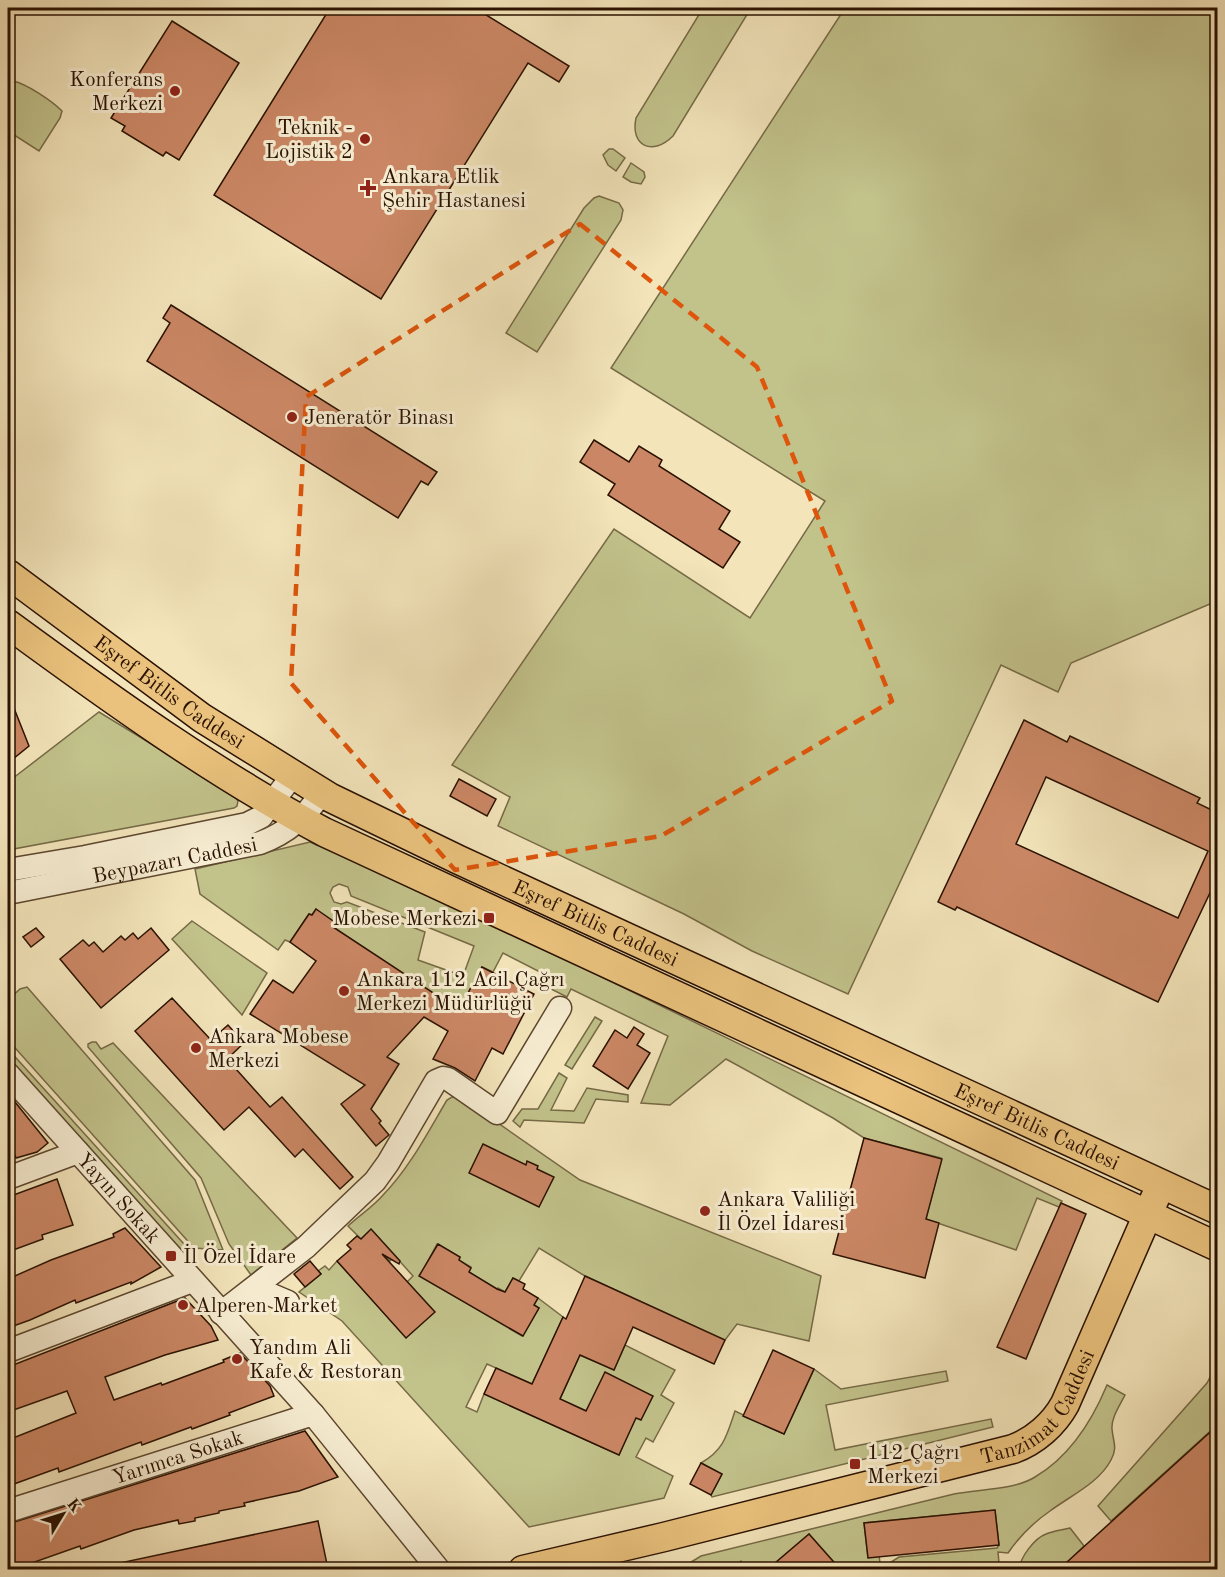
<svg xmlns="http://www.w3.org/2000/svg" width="1225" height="1577" font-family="'Old Standard TT',serif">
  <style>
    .green { fill: #c2c28b; stroke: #766a46; stroke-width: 1.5; fill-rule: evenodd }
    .building { fill: #cb8765; stroke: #2a1100; stroke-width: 1.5; fill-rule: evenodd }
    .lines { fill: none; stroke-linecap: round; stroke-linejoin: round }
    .minor-casing { stroke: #5c462e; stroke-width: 25 }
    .major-casing { stroke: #2a1100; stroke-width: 31 }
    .minor { stroke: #f7edd2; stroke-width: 22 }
    .major { stroke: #eac27d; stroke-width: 28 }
    .marked { fill: none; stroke: #de550b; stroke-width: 4.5; stroke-dasharray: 12 8; stroke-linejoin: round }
    .poi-dot { fill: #8f2418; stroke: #f7edd2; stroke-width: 2 }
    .labels { text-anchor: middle; stroke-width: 6; stroke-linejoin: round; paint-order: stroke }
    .poi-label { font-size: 21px; fill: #2a1100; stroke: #f7edd2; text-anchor: start }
    .street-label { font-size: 21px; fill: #2a1100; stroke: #f7edd2 }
  </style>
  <rect width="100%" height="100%" fill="#f3e4ba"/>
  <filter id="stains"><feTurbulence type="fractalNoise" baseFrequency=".00333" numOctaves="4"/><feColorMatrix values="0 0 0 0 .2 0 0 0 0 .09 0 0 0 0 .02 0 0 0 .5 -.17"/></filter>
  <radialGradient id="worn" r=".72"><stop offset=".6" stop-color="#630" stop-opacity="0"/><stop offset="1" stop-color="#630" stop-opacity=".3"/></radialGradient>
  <g class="green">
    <path d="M703 8H751L673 136C653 156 630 147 636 118Z"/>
    <polygon points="845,8 1218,8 1217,601 1071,663 1058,692 1001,665 848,994 752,951 684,914 498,826 510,797 452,765 614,529 750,618 825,501 611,368"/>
    <path d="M13 81C27 84 52 101 62 111L60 118 39 151 8 131V83Z"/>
    <polygon points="609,149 613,149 625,158 616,171 608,165 603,155"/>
    <polygon points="631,163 644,172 645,177 641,184 631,182 623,177"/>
    <polygon points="599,196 619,203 623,210 621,220 537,352 506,333 584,208 594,198"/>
    <polygon points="99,712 233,794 238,801 237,806 234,808 8,850 8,782"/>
    <path d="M310 842 501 928 1062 1201 1059 1207 1037 1198 1016 1250 926 1219 941 1158 864 1138 833 1118 726 1059 670 1105 641 1103 668 1036 571 989 567 997 543 985 548 976 503 953 493 972 482 967 458 1011 333 927 316 909 312 915 309 914 290 942 285 940 278 950 200 894 195 869ZM339 884 348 887 351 896 474 946 463 976 418 960 425 932 347 902 341 904 334 902 330 893 333 887Z"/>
    <polygon points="192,921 267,973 242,1015 172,939"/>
    <polygon points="27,987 195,1180 223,1250 194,1248 8,1040 8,1000 20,989"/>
    <polygon points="595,1017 602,1021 572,1069 565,1065"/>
    <polygon points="92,1042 96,1042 101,1049 113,1043 297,1238 251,1275 229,1244 201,1178 88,1047 88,1044"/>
    <polygon points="8,1049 193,1254 185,1254 8,1062"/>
    <polygon points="559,1073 567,1078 551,1110 574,1111 587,1088 628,1095 628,1102 596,1099 584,1123 524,1120 520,1127 513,1121 522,1109 538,1109"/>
    <path d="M452 1097H458L469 1103 580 1180 821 1276 809 1341 737 1324 725 1340 585 1276 539 1248 519 1281 513 1278 505 1292 498 1288 496 1291 469 1272 471 1267 459 1260 460 1257 437 1244 420 1276 522 1336 539 1308 534 1305 538 1298 563 1317 532 1384 487 1364 466 1407 477 1412 484 1394 619 1455 629 1430 560 1399 580 1355 614 1370 625 1345 675 1370 661 1395 674 1403 653 1442 646 1438 636 1457 673 1476 664 1498 529 1527 342 1321 299 1292 321 1274 318 1271 325 1266 329 1270 337 1261 406 1337 407 1282 413 1276 395 1256 390 1261 383 1254 371 1230 361 1239 348 1226C360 1215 374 1206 384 1194 410 1167 428 1132 447 1100Z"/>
    <polygon points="1217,1364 1217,1425 1111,1521 1098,1506 1207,1383"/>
    <path d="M814 1369 841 1389 946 1371 948 1381 826 1405 835 1450 991 1419 993 1427 712 1497 711 1495 722 1474 701 1463C724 1450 727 1435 735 1411L784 1434Z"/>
    <path d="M1107 1385 1125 1395C1120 1405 1111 1418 1112 1429 1113 1442 1118 1447 1111 1460 1099 1483 1070 1496 1050 1511 1034 1522 1019 1537 1008 1553L998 1552 999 1563 996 1569 888 1570V1564L899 1557 997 1548 999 1545 995 1510 864 1523 868 1557 879 1556 881 1569H840L809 1534 768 1569H748L741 1561 731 1569 678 1570 701 1556C785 1536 870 1514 954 1494 978 1489 1015 1490 1035 1477 1069 1457 1092 1421 1107 1385Z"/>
    <path d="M1070 1528 1084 1546 1061 1569H1020C1019 1558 1035 1538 1046 1534 1053 1531 1062 1530 1070 1528Z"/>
  </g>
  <g class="building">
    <polygon points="330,8 475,8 569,66 559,82 528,63 381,299 214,195"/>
    <polygon points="172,21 239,63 179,160 166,152 163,156 122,131 125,126 111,118"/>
    <polygon points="171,305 437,472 428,485 421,481 398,518 147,361 170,323 163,318"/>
    <polygon points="594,440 629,462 639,446 662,460 659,466 730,511 719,529 740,542 723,568 608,495 615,484 580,462"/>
    <polygon points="8,693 29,746 8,763"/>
    <path d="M1024 720 1067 742 1070 736 1200 798 1197 803 1218 813V876L1158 1002 957 907 955 910 938 902ZM1046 777 1208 851 1178 918 1016 844Z"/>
    <polygon points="459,779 496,799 487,816 450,796"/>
    <polygon points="316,909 336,923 333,927 459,1010 482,967 534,994 503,1054 492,1048 475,1081 455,1068 433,1059 448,1031 424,1017 387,1057 399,1064 371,1109 381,1121 379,1123 389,1135 376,1146 341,1104 365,1085 250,1014 273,980 293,993 316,961 290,942 309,914 312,915"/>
    <polygon points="36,928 44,937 31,947 23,937"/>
    <polygon points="151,928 169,950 101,1008 60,959 83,940 89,946 94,942 103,952 121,936 125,940 133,933 138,939"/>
    <polygon points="172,998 211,1040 228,1025 244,1043 227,1059 270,1107 282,1097 353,1177 340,1189 303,1149 295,1157 249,1107 224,1130 135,1031"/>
    <polygon points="634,1027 644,1034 637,1045 650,1053 628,1089 593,1066 615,1030 627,1038"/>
    <polygon points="15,1102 48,1143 37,1152 16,1158 8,1138 8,1106"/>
    <polygon points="864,1138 942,1159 926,1219 939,1223 925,1278 833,1254"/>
    <polygon points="483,1144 526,1165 527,1161 538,1166 537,1169 554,1177 539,1207 469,1173"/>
    <polygon points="57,1179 73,1225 42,1235 43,1239 8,1252 8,1197"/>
    <polygon points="1061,1203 1086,1214 1026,1359 997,1347"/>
    <polygon points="125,1228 161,1267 131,1284 131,1282 76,1303 75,1300 30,1320 8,1328 8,1279 51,1260 114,1237 113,1234"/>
    <polygon points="371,1229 400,1261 399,1264 382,1254 435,1312 406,1338 337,1261 351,1249 347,1245 357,1236 361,1239"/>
    <polygon points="438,1244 460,1257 459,1260 471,1268 469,1272 497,1289 505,1292 513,1278 525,1284 523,1289 538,1298 534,1305 539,1308 523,1336 419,1276"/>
    <polygon points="310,1261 321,1274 305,1287 294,1274"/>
    <polygon points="585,1276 725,1340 714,1364 633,1327 614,1370 580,1355 560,1399 586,1411 605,1372 653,1396 641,1420 636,1418 619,1455 484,1394 496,1368 532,1384 563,1317 566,1319"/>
    <polygon points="185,1298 211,1326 218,1340 165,1355 105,1377 114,1400 161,1383 162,1385 224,1362 223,1360 240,1353 270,1386 274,1396 229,1413 230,1415 192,1429 191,1427 142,1445 141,1442 59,1472 58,1468 14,1484 8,1466 8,1440 76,1413 67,1391 8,1412 8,1367"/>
    <polygon points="773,1350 814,1369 784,1434 743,1416"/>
    <polygon points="1218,1425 1218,1569 1074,1569 1067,1562"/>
    <polygon points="305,1431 338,1477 299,1491 244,1503 245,1506 219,1511 219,1513 195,1518 195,1521 179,1524 178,1520 134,1530 81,1549 80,1546 29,1564 29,1563 8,1568 8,1524"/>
    <polygon points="701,1463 722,1474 711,1495 690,1484"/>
    <polygon points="995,1510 999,1545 868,1558 864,1523"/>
    <polygon points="318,1521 328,1569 115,1569 115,1564"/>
    <polygon points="809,1534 840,1569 768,1569"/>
  </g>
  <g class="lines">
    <defs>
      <g id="minor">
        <polyline points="8,870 85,857 247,824 261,817 293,775"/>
        <path id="s1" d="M8 893 260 843C287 833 307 816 322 792"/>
        <path id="s2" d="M8 1074 313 1414 439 1570"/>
        <polyline points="8,1178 78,1152"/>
        <polyline points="255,1288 288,1302"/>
        <polyline points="221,1313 306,1247 375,1181 388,1163 436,1081 443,1078 448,1079 497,1113 560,1008"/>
        <polyline points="8,1351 192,1281"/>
        <path id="s3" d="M8 1511 313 1414"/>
      </g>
      <g id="major">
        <path id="s4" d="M8 574 202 718 329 797 459 860 1218 1210"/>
        <path d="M8 624C109 698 213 773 324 832L1218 1247"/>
        <path id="s5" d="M523 1570 664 1537 1013 1449C1035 1441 1054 1424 1065 1404L1155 1198"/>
      </g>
    </defs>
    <use href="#minor" class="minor-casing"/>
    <use href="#major" class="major-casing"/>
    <use href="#minor" class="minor"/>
    <use href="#major" class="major"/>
  </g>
  <path class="marked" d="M580 224 757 367 892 701 661 836 455 870 291 683 306 397Z"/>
  <g class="poi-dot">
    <circle cx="175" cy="91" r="6"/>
    <circle cx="365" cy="139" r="6"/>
    <path d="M365 179h6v6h6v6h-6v6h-6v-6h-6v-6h6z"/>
    <circle cx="292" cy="417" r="6"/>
    <rect x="483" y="912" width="12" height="12" rx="3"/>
    <circle cx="344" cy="991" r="6"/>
    <circle cx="196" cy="1048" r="6"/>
    <circle cx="705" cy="1211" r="6"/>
    <rect x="165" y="1250" width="12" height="12" rx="3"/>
    <circle cx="183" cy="1305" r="6"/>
    <circle cx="237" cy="1359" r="6"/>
    <rect x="849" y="1458" width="12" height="12" rx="3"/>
  </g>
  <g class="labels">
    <g class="poi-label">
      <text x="163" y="86" text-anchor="end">Konferans<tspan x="163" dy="24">Merkezi</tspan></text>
      <text x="353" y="134" text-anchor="end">Teknik -<tspan x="353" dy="24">Lojistik 2</tspan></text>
      <text x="382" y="183">Ankara Etlik<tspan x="382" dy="24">Şehir Hastanesi</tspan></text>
      <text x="304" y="424">Jeneratör Binası</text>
      <text x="477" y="925" text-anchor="end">Mobese Merkezi</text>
      <text x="356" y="986">Ankara 112 Acil Çağrı<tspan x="356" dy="24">Merkezi Müdürlüğü</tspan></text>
      <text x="208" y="1043">Ankara Mobese<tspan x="208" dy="24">Merkezi</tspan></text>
      <text x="717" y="1206">Ankara Valiliği<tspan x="717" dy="24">İl Özel İdaresi</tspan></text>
      <text x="183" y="1263">İl Özel İdare</text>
      <text x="195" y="1312">Alperen Market</text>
      <text x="249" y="1354">Yandım Ali<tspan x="249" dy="24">Kafe &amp; Restoran</tspan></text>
      <text x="867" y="1459">112 Çağrı<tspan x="867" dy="24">Merkezi</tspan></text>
    </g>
    <g class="street-label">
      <text dy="7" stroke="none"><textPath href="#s4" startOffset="200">Eşref Bitlis Caddesi</textPath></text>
      <text dy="7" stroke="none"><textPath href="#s1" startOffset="170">Beypazarı Caddesi</textPath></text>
      <text dy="7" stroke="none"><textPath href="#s4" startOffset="686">Eşref Bitlis Caddesi</textPath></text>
      <text dy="7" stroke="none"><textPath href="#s4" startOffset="1172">Eşref Bitlis Caddesi</textPath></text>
      <text dy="7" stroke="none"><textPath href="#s2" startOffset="166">Yayın Sokak</textPath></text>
      <text dy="7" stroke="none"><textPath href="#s5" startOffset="552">Tanzimat Caddesi</textPath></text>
      <text dy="7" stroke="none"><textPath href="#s3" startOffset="178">Yarımca Sokak</textPath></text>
    </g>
  </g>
  <rect width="1225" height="1577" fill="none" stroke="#f3e4ba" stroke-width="30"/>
  <rect x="9" y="9" width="1207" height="1559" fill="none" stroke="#2a1100" stroke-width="3"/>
  <rect x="15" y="15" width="1195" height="1547" fill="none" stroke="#2a1100" stroke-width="1.5"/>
  <g transform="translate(63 1514) rotate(52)" stroke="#f7edd2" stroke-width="4.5" paint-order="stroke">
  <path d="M0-4.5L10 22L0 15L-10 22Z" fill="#2a1100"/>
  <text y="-9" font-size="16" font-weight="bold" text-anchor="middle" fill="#2a1100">K</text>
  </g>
  <rect width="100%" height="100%" filter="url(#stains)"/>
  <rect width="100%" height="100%" fill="url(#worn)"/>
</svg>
